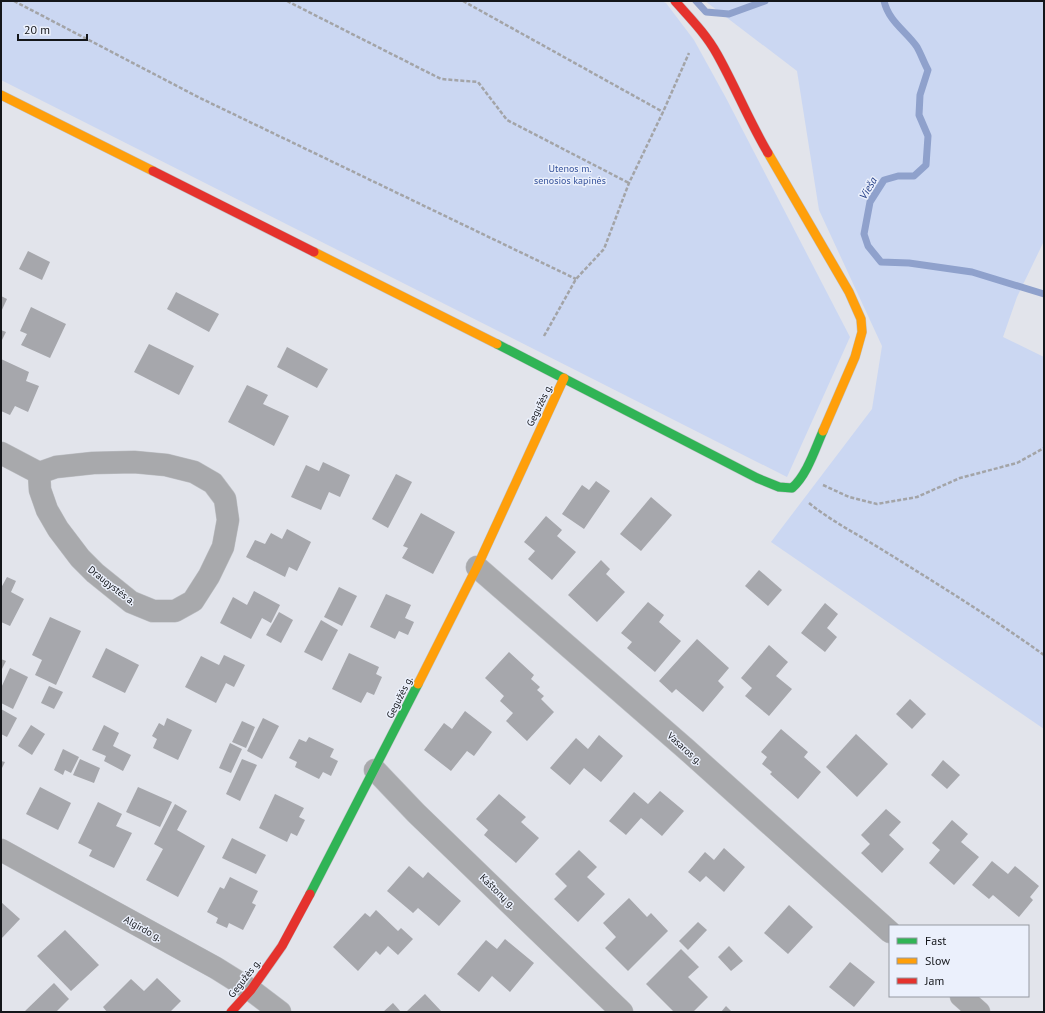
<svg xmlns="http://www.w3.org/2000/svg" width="1045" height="1013" font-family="'PT Sans',sans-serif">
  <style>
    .green { fill: #cbd7f2 }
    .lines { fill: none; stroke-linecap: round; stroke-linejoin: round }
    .stream { stroke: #8fa1cc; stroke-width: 7 }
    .building { fill: #a6a7ac }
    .street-casing { stroke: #bec0c5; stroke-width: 23 }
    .fast-casing { stroke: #bec0c5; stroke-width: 10 }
    .slow-casing { stroke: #bec0c5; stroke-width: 10 }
    .jam-casing { stroke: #bec0c5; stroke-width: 10 }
    .path { stroke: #a3a4a7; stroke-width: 2.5; stroke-dasharray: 4 2; stroke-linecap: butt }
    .street { stroke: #a8a9ac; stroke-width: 22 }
    .fast { stroke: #30b455; stroke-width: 9 }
    .slow { stroke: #ff9f0a; stroke-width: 9 }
    .jam { stroke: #e5322d; stroke-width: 9 }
    .labels { text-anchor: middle; stroke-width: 3; stroke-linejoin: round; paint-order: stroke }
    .park-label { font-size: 10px; fill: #36539b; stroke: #ebf0fc }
    .street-label { font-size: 10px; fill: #14161a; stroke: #ebf0fc }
    .water-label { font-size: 11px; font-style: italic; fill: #274188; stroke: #ebf0fc }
  </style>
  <rect width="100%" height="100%" fill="#e2e4eb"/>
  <g class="green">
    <polygon points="1,1 661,1 666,3 694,40 726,98 850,337 787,477 1,80"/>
    <polygon points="705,1 1044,1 1044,241 1017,297 1003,337 1044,357 1044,729 771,542 872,409 882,346 819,210 797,71"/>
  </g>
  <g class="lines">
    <g class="stream">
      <polyline points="696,1 706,12 729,14 765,1"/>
      <path d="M884 1C889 22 906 31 917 47 921 54 924 63 928 70L920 95 919 115 928 136 926 165 914 176H898L884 180 870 202 864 234 868 246 881 262 909 263 972 272 1044 294"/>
    </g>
  </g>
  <g class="building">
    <polygon points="28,251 50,262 42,280 19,269"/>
    <polygon points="176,292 219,314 209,332 167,309"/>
    <polygon points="1,296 7,299 1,312"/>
    <polygon points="31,307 66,324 50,358 21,345 27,334 20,331"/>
    <polygon points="1,330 6,332 1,342"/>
    <polygon points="149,344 194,366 179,395 134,372"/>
    <polygon points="287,347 328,369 317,388 277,367"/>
    <polygon points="1,359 29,372 26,381 39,386 28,412 15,406 10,415 1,411"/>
    <polygon points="247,385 268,395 263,404 289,416 274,446 228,422"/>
    <polygon points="323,462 350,475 340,497 329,492 321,510 291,497 306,465 319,471"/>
    <polygon points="396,474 412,482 388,528 372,519"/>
    <polygon points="596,481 610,491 584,529 562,514 582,485 589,490"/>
    <polygon points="651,497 672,515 641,551 620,534"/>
    <polygon points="421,513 455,532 433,574 402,558 408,548 403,546"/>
    <polygon points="546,516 562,530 557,536 576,552 552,580 528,559 535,551 524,542"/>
    <polygon points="287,529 311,542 297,571 289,567 285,577 246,557 255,540 265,544 271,533 282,539"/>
    <polygon points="601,560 610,569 606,574 625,592 597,622 568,595"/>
    <polygon points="759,570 782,590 768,606 745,586"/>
    <polygon points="7,577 16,581 11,592 24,599 10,626 1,622 1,588"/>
    <polygon points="339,587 357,596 342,626 324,617"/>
    <polygon points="254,591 280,605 271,623 262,618 251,639 220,623 233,597 247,605"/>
    <polygon points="386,594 411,605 405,618 414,622 408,635 399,631 395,639 370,627"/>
    <polygon points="648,602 664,615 659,622 681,641 655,672 627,648 632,642 621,633"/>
    <polygon points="825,603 838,614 827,628 837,637 825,652 801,633"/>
    <polygon points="279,612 293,620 281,643 266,635"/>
    <polygon points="50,617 81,631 56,685 35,675 42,660 32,655"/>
    <polygon points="321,620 338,630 322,661 304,652"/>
    <polygon points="697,639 729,668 718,681 724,687 703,712 676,689 672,693 659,681"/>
    <polygon points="769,645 788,662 776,676 792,689 769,716 745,696 752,688 741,678"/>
    <polygon points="106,648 139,665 125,693 92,677"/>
    <polygon points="509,652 534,675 531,679 540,687 537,690 544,696 541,699 554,712 527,741 506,721 513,713 500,701 504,696 485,678"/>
    <polygon points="349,653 379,667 376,674 382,677 374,695 367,692 361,703 332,689"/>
    <polygon points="224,655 245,665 234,687 226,683 216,703 185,687 201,656 219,665"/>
    <polygon points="1,659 6,661 1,671"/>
    <polygon points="10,668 28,677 13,709 1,703 1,688"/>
    <polygon points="49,686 63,692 54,709 41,703"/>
    <polygon points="910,699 926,714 912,729 896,714"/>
    <polygon points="1,709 17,718 7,737 1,734"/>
    <polygon points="465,711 492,732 474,756 467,751 451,771 424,750 444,723 452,729"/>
    <polygon points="167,718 192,730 178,760 153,748 157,739 152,736 159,723 164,726"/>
    <polygon points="263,718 279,726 262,759 247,751"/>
    <polygon points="242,721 255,727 246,748 232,742"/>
    <polygon points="31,725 45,734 32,755 18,746"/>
    <polygon points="104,725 119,733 113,746 131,755 123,771 104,761 106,756 92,750"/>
    <polygon points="781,729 808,752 804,757 821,772 798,799 770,774 772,772 762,764 767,757 761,752"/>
    <polygon points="856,734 888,764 857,797 826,767"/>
    <polygon points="599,735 623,756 601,782 584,768 570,785 550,768 576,738 588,749"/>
    <polygon points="309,737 334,749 330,757 338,761 331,776 323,772 319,779 295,767 297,762 289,758 299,739 306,742"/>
    <polygon points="230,743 242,749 231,773 219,768"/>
    <polygon points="63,749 79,757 71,773 65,770 63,775 54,770"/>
    <polygon points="80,759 100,768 94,783 73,775"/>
    <polygon points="242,759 257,765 240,801 226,794"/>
    <polygon points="943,760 960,775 947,789 931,775"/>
    <polygon points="1,761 5,762 1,770"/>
    <polygon points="40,787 71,803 58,830 26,814"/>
    <polygon points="138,787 172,802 160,827 126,812"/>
    <polygon points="660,791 684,811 662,836 641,818 626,835 609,821 634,792 648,804"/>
    <polygon points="275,794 304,808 299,817 305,820 297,836 291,833 287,842 259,828"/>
    <polygon points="499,794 526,817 521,822 539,838 516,863 484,835 488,830 476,819"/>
    <polygon points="98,802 122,814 116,826 132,833 114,868 89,856 92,850 78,843"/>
    <polygon points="175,804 187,811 177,830 205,846 178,897 146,880 163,849 154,844"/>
    <polygon points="886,809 901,822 889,835 904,849 882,873 861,853 870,844 861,835"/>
    <polygon points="952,820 968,834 961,842 979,857 954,885 929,863 940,850 932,843"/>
    <polygon points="232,838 266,855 256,874 222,858"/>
    <polygon points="724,848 745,867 724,892 706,876 700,882 688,872 705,852 714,860"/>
    <polygon points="579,850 597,867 587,877 605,894 578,922 554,899 567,886 555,874"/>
    <polygon points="992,861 1008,874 1015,866 1039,886 1030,897 1033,900 1019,917 993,895 989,899 972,885"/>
    <polygon points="409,866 423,878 428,872 461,901 439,926 418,908 413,913 387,891"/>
    <polygon points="230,877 258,891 252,903 256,905 243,930 229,923 227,928 216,923 218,918 207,912 220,887 224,889"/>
    <polygon points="629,898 647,917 651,913 668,931 628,971 605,948 616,937 603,923"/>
    <polygon points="1,902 20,919 1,939"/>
    <polygon points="789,905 813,927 788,954 764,933"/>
    <polygon points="376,910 398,931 401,928 413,939 398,955 388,946 380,955 376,951 358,971 333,947 365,913 370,917"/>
    <polygon points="698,922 707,930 688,950 679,941"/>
    <polygon points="65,930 99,965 71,991 37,956"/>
    <polygon points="505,939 534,963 510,992 492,976 479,992 457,974 486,940 497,949"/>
    <polygon points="729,946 743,961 731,971 718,957"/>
    <polygon points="681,949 699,967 688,977 708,997 693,1012 674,1012 646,984"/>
    <polygon points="850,962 875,982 854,1007 829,987"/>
    <polygon points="157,978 181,1001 170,1012 107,1012 103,1007 131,979 144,991"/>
    <polygon points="54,983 69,999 56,1012 24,1012"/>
    <polygon points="425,994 442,1012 406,1012"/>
    <polygon points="393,1003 401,1012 383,1012"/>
    <polygon points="726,1006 732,1012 721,1012"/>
  </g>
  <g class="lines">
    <defs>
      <g id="street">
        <polyline points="1,453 39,473 56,467 93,463 134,462 166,465 194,472 213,483 225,499 228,520 223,547 209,576 193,601 175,611 153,611 131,602 95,573 80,558 58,529 47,510 40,490 39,473"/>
        <polyline points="477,567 686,749 890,932"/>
        <polyline points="375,770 416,813 622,1012"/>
        <polyline points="1,850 216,968 251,990 280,1012"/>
        <polyline points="961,996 979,1012"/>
      </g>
      <g id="fast">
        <path d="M497 344 757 478 779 487 792 488C807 475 815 449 823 431"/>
        <polyline points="310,894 418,684"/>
      </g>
      <g id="slow">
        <polyline points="1,95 153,171"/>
        <polyline points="768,153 849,292 861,319 862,332 855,357 823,431"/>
        <polyline points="314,252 497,344"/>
        <polyline points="418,684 477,567 564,378"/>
      </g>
      <g id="jam">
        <path d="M675 1C690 18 706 34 717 54 735 86 749 121 768 153"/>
        <polyline points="153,171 314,252"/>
        <polyline points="231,1012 251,990 282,946 310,894"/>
      </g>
    </defs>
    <use href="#street" class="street-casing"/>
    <use href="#fast" class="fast-casing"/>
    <use href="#slow" class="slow-casing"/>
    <use href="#jam" class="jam-casing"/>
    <g class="path">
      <polyline points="14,1 200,98 576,279"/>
      <polyline points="287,1 441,79 478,82 507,120 629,183"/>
      <polyline points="463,1 663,112"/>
      <polyline points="544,336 576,279 604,249 629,183 663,112 689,53"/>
      <polyline points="823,485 849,497 877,504 917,497 960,478 1017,463 1044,448"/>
      <path d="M809 503C831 521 857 534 881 549 936 583 991 617 1044 655"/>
    </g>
    <use href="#street" class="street"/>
    <use href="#fast" class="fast"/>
    <use href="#slow" class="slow"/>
    <use href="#jam" class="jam"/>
  </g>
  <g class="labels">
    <g class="park-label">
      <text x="570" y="172">Utenos m.<tspan x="570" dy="12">senosios kapinės</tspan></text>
    </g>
    <g class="street-label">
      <text transform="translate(539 405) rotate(-64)" y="4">Gegužės g.</text>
      <text transform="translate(112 585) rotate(38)" y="4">Draugystės a.</text>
      <text transform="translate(399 697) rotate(-63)" y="4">Gegužės g.</text>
      <text transform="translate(685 748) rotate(42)" y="4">Vasaros g.</text>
      <text transform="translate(498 891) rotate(44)" y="4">Kaštonų g.</text>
      <text transform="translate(143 928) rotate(29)" y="4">Algirdo g.</text>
      <text transform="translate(244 978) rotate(-52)" y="4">Gegužės g.</text>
    </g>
    <g class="water-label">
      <text transform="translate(868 188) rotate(-60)" y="4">Vieša</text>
    </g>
  </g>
  <rect width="1045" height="1013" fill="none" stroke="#14161a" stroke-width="4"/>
  <rect x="889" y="925" width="140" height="72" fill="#ebf0fc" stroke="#9599a2"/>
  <rect x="897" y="938" width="20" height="6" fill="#30b455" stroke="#9599a2"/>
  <text x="925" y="945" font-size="12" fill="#14161a">Fast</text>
  <rect x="897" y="958" width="20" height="6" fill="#ff9f0a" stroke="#9599a2"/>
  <text x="925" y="965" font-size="12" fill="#14161a">Slow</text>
  <rect x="897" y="978" width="20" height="6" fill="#e5322d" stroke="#9599a2"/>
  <text x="925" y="985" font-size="12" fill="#14161a">Jam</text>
  <path d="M18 34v6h69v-6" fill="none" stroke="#14161a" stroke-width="2"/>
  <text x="24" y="34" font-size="12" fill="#14161a" stroke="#ebf0fc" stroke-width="3" paint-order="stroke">20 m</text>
</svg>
